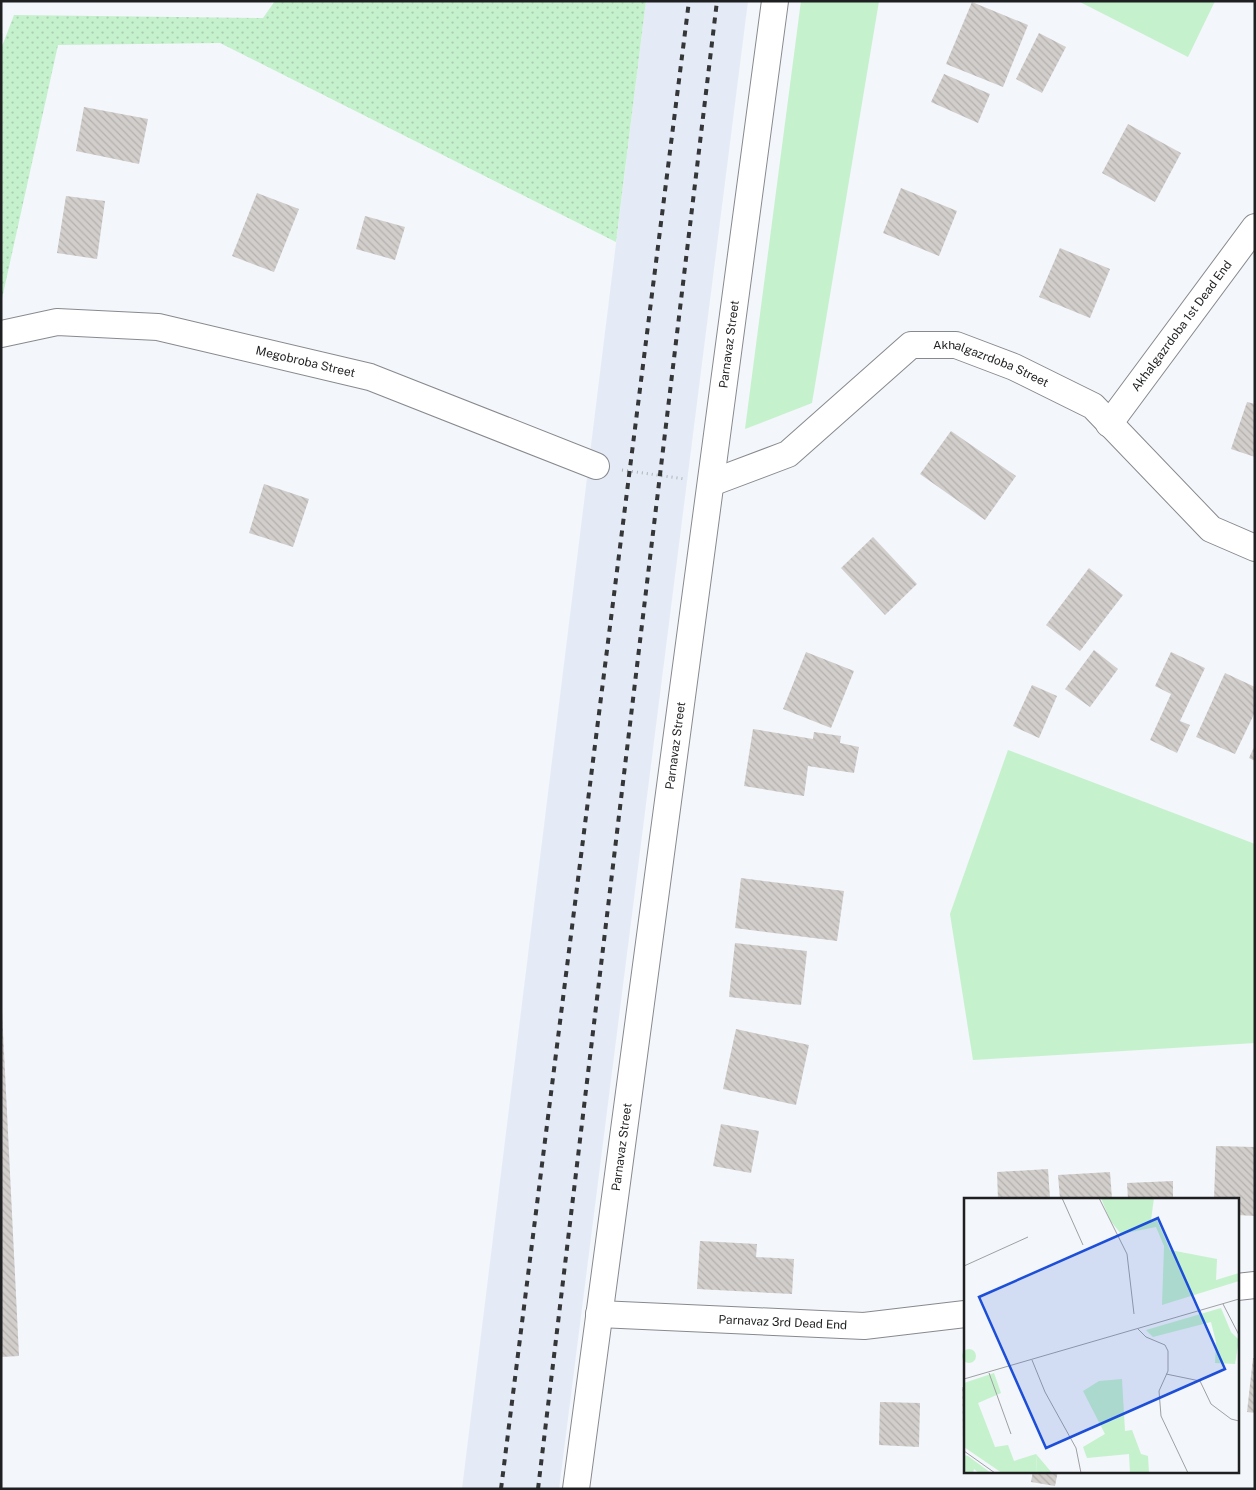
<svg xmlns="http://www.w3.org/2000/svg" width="1256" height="1490" font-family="'Public Sans',sans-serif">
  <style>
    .built { fill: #e4ebf6 }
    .grass { fill: url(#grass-dots) }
    .green { fill: #c5f1cd }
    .building { fill: url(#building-back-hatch) }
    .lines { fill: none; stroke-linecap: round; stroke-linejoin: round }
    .minor-casing { stroke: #87898d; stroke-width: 28 }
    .path { stroke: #b1b3b7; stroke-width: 3; stroke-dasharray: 1 4; stroke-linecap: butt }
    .minor { stroke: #fff; stroke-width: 26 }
    .rail { stroke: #353637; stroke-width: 4; stroke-dasharray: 6 6; stroke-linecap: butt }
    .labels { text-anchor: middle; stroke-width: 4.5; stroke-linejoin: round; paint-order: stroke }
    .street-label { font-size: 12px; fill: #1e1f20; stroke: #fff }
    .inset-road { fill: none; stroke: #9ea0a3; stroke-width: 1 }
    .view { fill: #1d4ed8; fill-opacity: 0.15; stroke: #1d4ed8; stroke-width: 2.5 }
    .inset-edge { fill: none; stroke: #1e1f20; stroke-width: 2.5 }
  </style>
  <defs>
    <pattern id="grass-dots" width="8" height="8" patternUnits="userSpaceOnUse" patternTransform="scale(1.25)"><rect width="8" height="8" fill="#c5f1cd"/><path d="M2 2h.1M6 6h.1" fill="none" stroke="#a9ceb0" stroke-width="1.8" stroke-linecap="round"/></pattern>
    <pattern id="building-back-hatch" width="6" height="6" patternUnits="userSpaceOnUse" patternTransform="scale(1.25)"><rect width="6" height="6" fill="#d2cecb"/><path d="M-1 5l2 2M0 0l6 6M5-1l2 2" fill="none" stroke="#b4b0ae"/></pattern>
  </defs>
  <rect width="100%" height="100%" fill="#f3f6fa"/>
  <polygon class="built" points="646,1 748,1 559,1489 462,1489"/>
  <polygon class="grass" points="275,1 646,1 616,242 220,43 58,45 1,303 1,49 14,15 263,18"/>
  <g class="green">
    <polygon points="801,1 879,1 812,403 745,429"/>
    <polygon points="1078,1 1215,1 1188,57"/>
    <polygon points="1008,750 1255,844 1255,1043 973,1060 950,914"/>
  </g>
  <g class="building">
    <polygon points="972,2 1028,25 1003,87 946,64"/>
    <polygon points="1039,33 1066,47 1042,93 1016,79"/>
    <polygon points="944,74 990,94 978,123 931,102"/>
    <polygon points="84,107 148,119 139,164 76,151"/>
    <polygon points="1128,124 1181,153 1155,202 1102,173"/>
    <polygon points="901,188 957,211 939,256 883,233"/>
    <polygon points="257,193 299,209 274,272 232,256"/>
    <polygon points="66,196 105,201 97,259 57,253"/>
    <polygon points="365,216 405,227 395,260 356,249"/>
    <polygon points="1060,248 1110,269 1090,318 1039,297"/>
    <polygon points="1247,402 1255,404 1255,457 1231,449"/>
    <polygon points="951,431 1016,476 985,520 920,474"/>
    <polygon points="264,484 309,499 293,547 249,533"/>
    <polygon points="873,537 917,584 885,615 841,568"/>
    <polygon points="1089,568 1123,595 1080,651 1046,625"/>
    <polygon points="1094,650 1118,669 1090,707 1065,689"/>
    <polygon points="806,652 854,671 831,728 783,709"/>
    <polygon points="1171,652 1205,668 1180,721 1190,725 1177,753 1150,740 1171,694 1155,686"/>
    <polygon points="1225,673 1255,687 1255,712 1235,754 1196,737"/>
    <polygon points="1032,685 1057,696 1039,738 1013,726"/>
    <polygon points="753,729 813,739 814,732 841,736 840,743 859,747 854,773 808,766 804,796 744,786"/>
    <polygon points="1255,745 1255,761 1249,758"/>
    <polygon points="741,878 844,891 837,941 735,928"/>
    <polygon points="735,943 807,951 801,1005 729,997"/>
    <polygon points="1,991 19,1356 1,1357"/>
    <polygon points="736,1029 809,1045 796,1105 723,1089"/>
    <polygon points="721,1124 759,1131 751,1173 713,1166"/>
    <polygon points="1216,1146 1255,1147 1255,1216 1237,1215 1237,1199 1214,1199"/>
    <polygon points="1048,1169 1050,1199 998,1199 997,1172"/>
    <polygon points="1110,1172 1112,1199 1060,1199 1058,1175"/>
    <polygon points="1173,1181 1173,1199 1128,1199 1127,1183"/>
    <polygon points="700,1241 757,1244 756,1257 794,1259 792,1294 697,1289"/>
    <polygon points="1253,1358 1255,1358 1255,1413 1247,1412"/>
    <polygon points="962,1387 965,1387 965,1443 963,1443"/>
    <polygon points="880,1402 920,1403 919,1447 879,1445"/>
    <polygon points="1033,1471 1058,1471 1055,1486 1031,1482"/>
  </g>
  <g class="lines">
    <defs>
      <g id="minor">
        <path id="s1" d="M1 334 57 322 158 327 370 377 596 466"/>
        <path id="s2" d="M1109 424 1255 227"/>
        <path id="s3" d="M711 483 788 454 911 345H956L1014 367 1093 406 1211 529 1255 548"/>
        <polyline points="1237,1287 1255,1285"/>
        <path id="s4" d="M599 1314 864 1326 965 1314"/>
        <path id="s5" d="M576 1489 775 1"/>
      </g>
    </defs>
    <use href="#minor" class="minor-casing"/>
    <polyline class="path" points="622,470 685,479"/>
    <use href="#minor" class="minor"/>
    <g class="rail">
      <polyline points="501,1489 689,1"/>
      <polyline points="538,1489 717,1"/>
    </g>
  </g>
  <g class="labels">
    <g class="street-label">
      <text dy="4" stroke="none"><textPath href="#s2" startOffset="122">Akhalgazrdoba 1st Dead End</textPath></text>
      <text dy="4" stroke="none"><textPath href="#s5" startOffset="1155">Parnavaz Street</textPath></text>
      <text dy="4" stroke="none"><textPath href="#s1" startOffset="310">Megobroba Street</textPath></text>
      <text dy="4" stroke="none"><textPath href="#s3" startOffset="330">Akhalgazrdoba Street</textPath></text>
      <text dy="4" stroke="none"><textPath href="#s5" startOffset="750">Parnavaz Street</textPath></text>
      <text dy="4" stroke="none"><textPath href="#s5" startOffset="345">Parnavaz Street</textPath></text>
      <text dy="4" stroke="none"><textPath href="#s4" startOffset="184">Parnavaz 3rd Dead End</textPath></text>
    </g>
  </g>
  <g transform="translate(964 1198)">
    <rect width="275" height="275" fill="#f3f6fa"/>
    <path d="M137 0H190L187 22H193L206 52 253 61 252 82 275 75V83L198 107 200 48 192 29 157 36 146 22Z" fill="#c5f1cd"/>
    <path d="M-2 158a7 7 0 1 1 14 0a7 7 0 1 1-14 0ZM30 175 37 195 14 205 31 249 44 247 50 263 72 256 73 275H38L0 249V185ZM0 257 4 258 27 275H15L10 271 9 275H0Z" fill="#c5f1cd"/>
    <path d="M257 110 267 134 275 142 271 166 251 165 252 144 247 124 189 139 182 132ZM158 181 161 233 168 232 177 256 184 258 185 275H166L165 256 123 260 119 249 141 236 119 193 135 183ZM72 256 88 275H73Z" fill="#c5f1cd"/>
    <path class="inset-road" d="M98 0 119 47M135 0 163 56 170 116M0 68 64 39M259 106 275 137M174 131 182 139 201 147 204 153V173L195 193 197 218 224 275M68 162 81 194 112 250 117 275M25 175 47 236M202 176 236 183 247 206 267 221 275 223M0 181 275 101M0 253 31 275"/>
    <path class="view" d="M194 20 261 171 82 250 15 99Z"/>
    <rect width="275" height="275" class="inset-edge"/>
  </g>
  <rect width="1256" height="1490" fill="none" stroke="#1e1f20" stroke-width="5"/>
</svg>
